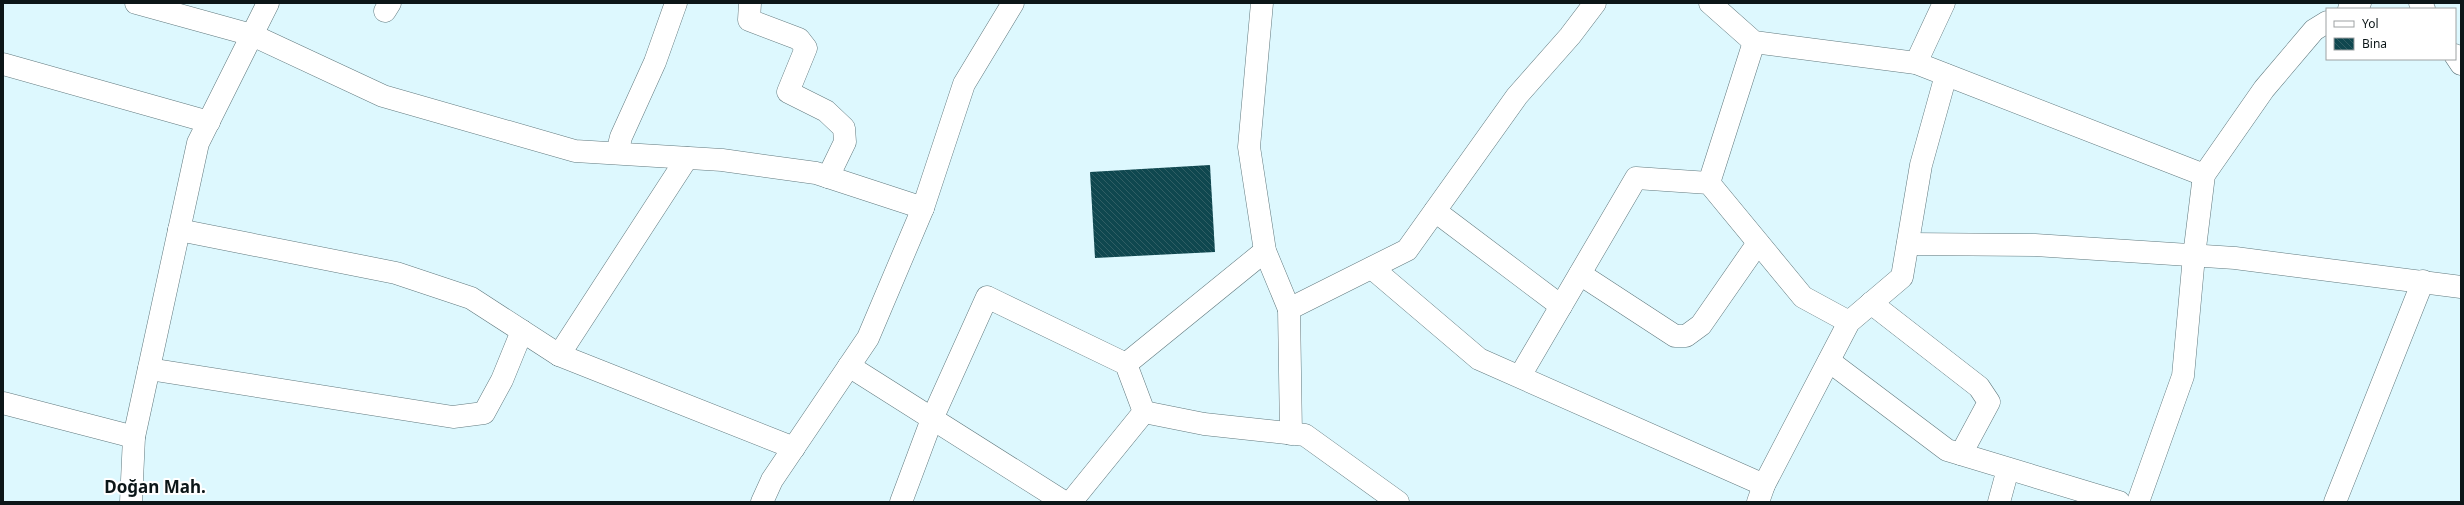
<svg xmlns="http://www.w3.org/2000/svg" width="2464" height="505" font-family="'Noto Sans',sans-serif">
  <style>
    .building { fill: url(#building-back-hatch) }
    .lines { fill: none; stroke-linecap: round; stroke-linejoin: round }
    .minor-casing { stroke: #61797e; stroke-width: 23 }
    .major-casing { stroke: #61797e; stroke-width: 23 }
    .minor { stroke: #fff; stroke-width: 22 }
    .major { stroke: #fff; stroke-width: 22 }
    .labels { text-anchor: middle; stroke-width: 4; stroke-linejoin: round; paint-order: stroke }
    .district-label { font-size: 17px; font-weight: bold; fill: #0c1618; stroke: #fff }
  </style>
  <defs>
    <pattern id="building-back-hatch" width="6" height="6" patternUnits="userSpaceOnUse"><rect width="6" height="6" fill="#0f474f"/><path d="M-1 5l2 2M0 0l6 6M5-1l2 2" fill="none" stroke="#305e64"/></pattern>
  </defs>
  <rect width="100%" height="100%" fill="#ddf8fe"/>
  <polygon class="building" points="1210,165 1215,252 1095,258 1090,172"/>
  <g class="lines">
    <defs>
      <g id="minor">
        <polyline points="136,3 252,35 383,96 575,151 722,160 816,173 923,208"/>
        <polyline points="750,3 749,20 799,39 806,48 788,92 826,111 844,128 845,142 828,177"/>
        <polyline points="1262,3 1249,147 1265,251 1289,309 1407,250 1517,96 1570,36 1595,3"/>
        <polyline points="1710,3 1754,42 1916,63 2204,175"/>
        <polyline points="2420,3 2424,9"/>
        <polyline points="2349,9 2360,3"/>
        <polyline points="385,11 390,3"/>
        <polyline points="2455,55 2461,64"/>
        <polyline points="1916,63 1944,3"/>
        <polyline points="3,64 209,122"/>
        <polyline points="617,153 621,137 655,62 676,3"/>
        <polyline points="687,158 559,355 794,448"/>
        <polyline points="1709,183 1754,42"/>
        <polyline points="1435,211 1561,306"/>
        <polyline points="179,230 396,273 471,298 559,355"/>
        <polyline points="1908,244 2035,245 2235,258 2461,287"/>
        <polyline points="1372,268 1479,359 1764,485"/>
        <polyline points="1580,274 1675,336 1686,336 1701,325 1758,243"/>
        <polyline points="1871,303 1979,387 1989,402 1961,454"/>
        <polyline points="1289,309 1291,434"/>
        <polyline points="1829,361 1947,450 2119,502"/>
        <polyline points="1126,364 1265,251"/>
        <polyline points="849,366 1064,502"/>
        <polyline points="149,369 453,417 484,413 502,380 522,331"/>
        <polyline points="1520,376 1636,178 1709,183 1803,297 1849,322"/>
        <polyline points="3,403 134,437"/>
        <polyline points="1144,412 1204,424 1305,435 1398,502"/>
        <polyline points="762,502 772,480 868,338 923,208 964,84 1013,3"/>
        <polyline points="901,502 932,419 987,297 1126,364 1144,412"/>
        <polyline points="1071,502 1144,412"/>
        <polyline points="1758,502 1764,485 1849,322 1902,277 1921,165 1946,75"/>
        <polyline points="1999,502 2008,469"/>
        <polyline points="2138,502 2183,376 2194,256 2204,175 2264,89 2314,30 2327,22"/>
        <polyline points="2335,502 2423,281"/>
      </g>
      <polyline id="major" points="131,502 134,437 198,143 268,3"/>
    </defs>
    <use href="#minor" class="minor-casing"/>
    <use href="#major" class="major-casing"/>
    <use href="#minor" class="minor"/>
    <use href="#major" class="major"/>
  </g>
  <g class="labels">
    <g class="district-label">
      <text x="155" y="493">Doğan Mah.</text>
    </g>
  </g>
  <rect width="2464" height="505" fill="none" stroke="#0c1618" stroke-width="8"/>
  <rect x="2326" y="8" width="130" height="52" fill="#ffffff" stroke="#9ea2a3"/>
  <rect x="2334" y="21" width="20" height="6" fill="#ffffff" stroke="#9ea2a3"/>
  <text x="2362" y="28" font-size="12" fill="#0c1618">Yol</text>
  <rect x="2334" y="38" width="20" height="12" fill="url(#building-back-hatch)" stroke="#9ea2a3"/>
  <text x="2362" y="48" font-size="12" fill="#0c1618">Bina</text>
</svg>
